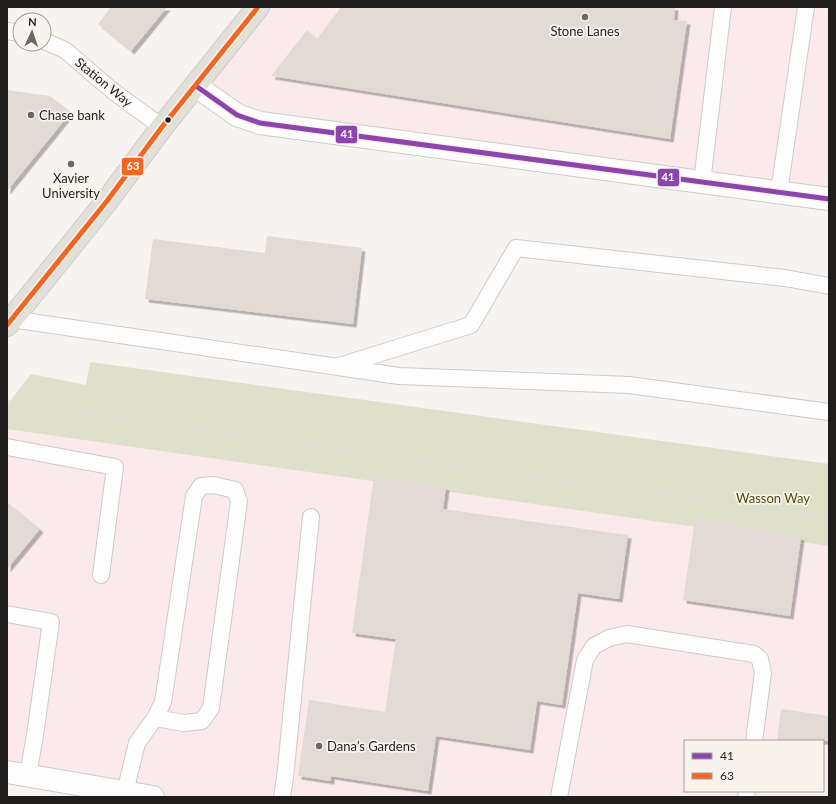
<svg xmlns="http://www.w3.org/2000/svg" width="836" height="804" font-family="Lato,sans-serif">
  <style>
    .commercial { fill: #faeaec; fill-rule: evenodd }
    .green { fill: #dfe0ca }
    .building { fill: #e2dad4; filter: url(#shadow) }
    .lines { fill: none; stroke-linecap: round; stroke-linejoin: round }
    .lane-casing { stroke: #cdcbc9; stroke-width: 18 }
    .street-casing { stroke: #cdcbc9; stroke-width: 24 }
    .secondary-casing { stroke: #cdcbc9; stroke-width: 24 }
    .primary-casing { stroke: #cfcecd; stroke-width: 24 }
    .path { stroke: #dddcdc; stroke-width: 2.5; stroke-dasharray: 2 2; stroke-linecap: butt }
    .lane { stroke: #fefdfd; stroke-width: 16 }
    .street { stroke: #fefdfd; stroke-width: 22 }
    .secondary { stroke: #fefdfd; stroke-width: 22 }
    .primary { stroke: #e3e0d9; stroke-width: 22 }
    .bus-1-casing { stroke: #f9f3ee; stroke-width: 8 }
    .bus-2-casing { stroke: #f9f3ee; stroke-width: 8 }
    .bus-1 { stroke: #8e44ad; stroke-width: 5 }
    .bus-2 { stroke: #f26522; stroke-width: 5 }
    .poi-dot { fill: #6b6967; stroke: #f9f3ee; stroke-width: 1.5 }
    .bus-dot { fill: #201e1d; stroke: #f9f3ee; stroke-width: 1.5 }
    .labels { text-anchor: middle; stroke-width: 3.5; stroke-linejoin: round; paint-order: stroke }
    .poi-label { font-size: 13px; fill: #201e1d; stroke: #f9f3ee }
    .street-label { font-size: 13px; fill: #201e1d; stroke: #f9f3ee }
    .park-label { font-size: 13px; fill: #4b4e0d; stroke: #f9f3ee }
    .line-badge { stroke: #f9f3ee; stroke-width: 1.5 }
    .badge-label { font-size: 11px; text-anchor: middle; font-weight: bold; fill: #fff }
  </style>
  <defs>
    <filter id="shadow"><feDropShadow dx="3.5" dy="3.5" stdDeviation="0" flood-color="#0004"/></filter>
  </defs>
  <rect width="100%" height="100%" fill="#f6f3f1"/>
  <g class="commercial">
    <polygon points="258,7 829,7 829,199 260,123 196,86"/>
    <path d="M7 401 457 466 829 516V797H153L7 772ZM685 741H823V791H685Z"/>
  </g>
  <polygon class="green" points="90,362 829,464 829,546 7,429 7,405 31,374 86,385"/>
  <g class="building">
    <polygon points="111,7 167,7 131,51 98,24"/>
    <polygon points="341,7 675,7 674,20 687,21 670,139 271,76 307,30 317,39"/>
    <polygon points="7,90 50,96 71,112 7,191"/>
    <polygon points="267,236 362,248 353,324 145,299 153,239 265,253"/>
    <polygon points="374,476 446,487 443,509 628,535 619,599 578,593 562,705 537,701 530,750 436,736 428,791 331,776 331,781 298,776 309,700 385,712 396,639 352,633"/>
    <polygon points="7,502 40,529 7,569"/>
    <polygon points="695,519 750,527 750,529 801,537 790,616 683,600"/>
    <polygon points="781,709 829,716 829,741 777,741"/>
  </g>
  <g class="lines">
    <defs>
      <g id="lane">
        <polyline points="7,31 20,33"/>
        <polyline points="44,41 65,50 114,92 162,127"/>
        <polyline points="702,182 723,7"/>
        <polyline points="779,192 806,7"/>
        <polyline points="11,319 399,376 629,385 829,412"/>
        <polyline points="339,366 471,325 516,248 785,278 829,286"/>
        <polyline points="7,447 115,467 101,575"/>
        <polyline points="7,614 51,622 35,735 28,775"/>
        <polyline points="125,792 137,743 155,718 163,702 194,496 201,486 214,485 235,490 239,501 211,708 202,721 184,723 155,718"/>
        <polyline points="282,797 285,778 311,517"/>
        <polyline points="559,797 585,660 594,646 609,638 627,634 754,654 760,659 763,673 754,741"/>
        <polyline points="746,797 747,791"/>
      </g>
      <polyline id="street" points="196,86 237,115 260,123 829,199"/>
      <polyline id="secondary" points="7,772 153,797"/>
      <polyline id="primary" points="7,325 107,201 162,127 258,7"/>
    </defs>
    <use href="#lane" class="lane-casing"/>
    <use href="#street" class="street-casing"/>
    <use href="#secondary" class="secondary-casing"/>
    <use href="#primary" class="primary-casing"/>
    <polyline class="path" points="7,401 457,466 829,516"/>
    <use href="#lane" class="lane"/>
    <use href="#street" class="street"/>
    <use href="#secondary" class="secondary"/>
    <use href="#primary" class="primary"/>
    <defs>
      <polyline id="bus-1" points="196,86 237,115 260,123 829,199"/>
      <polyline id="bus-2" points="7,325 107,201 162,127 258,7"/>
    </defs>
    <use href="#bus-1" class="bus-1-casing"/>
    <use href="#bus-2" class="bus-2-casing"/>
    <use href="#bus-1" class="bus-1"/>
    <use href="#bus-2" class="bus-2"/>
  </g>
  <g class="poi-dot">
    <circle cx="585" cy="17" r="4"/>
    <circle cx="31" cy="115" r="4"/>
    <circle cx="71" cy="164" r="4"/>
    <circle cx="319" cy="746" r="4"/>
  </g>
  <circle class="bus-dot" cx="168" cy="120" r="3.5"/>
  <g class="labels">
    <g class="poi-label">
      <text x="585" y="36">Stone Lanes</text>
      <text x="39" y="120" text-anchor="start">Chase bank</text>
      <text x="71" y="183">Xavier<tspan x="71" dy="15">University</tspan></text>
      <text x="327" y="751" text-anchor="start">Dana’s Gardens</text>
    </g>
    <g class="street-label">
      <text transform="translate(104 82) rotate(39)" y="5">Station Way</text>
    </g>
    <g class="park-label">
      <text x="773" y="503">Wasson Way</text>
    </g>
  </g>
  <g class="line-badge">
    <rect x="335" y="125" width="23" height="19" rx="4" fill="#8e44ad"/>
    <rect x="121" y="157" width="23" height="19" rx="4" fill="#f26522"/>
    <rect x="657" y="168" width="23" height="19" rx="4" fill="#8e44ad"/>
  </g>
  <g class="badge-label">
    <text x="347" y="138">41</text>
    <text x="133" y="170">63</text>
    <text x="668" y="181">41</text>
  </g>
  <rect width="836" height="804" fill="none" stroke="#201e1d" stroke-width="16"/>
  <rect x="684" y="740" width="140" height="52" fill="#f9f3ee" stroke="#a29e9a"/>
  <rect x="692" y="753" width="20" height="6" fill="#8e44ad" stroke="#a29e9a"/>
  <text x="720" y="760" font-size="12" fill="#201e1d">41</text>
  <rect x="692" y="773" width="20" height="6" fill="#f26522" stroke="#a29e9a"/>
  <text x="720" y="780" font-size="12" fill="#201e1d">63</text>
  <g transform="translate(32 32) rotate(3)"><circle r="19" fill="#f9f3ee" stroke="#a29e9a"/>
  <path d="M0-3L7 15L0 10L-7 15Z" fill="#6b6967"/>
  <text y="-6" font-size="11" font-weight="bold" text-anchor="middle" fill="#201e1d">N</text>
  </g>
</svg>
